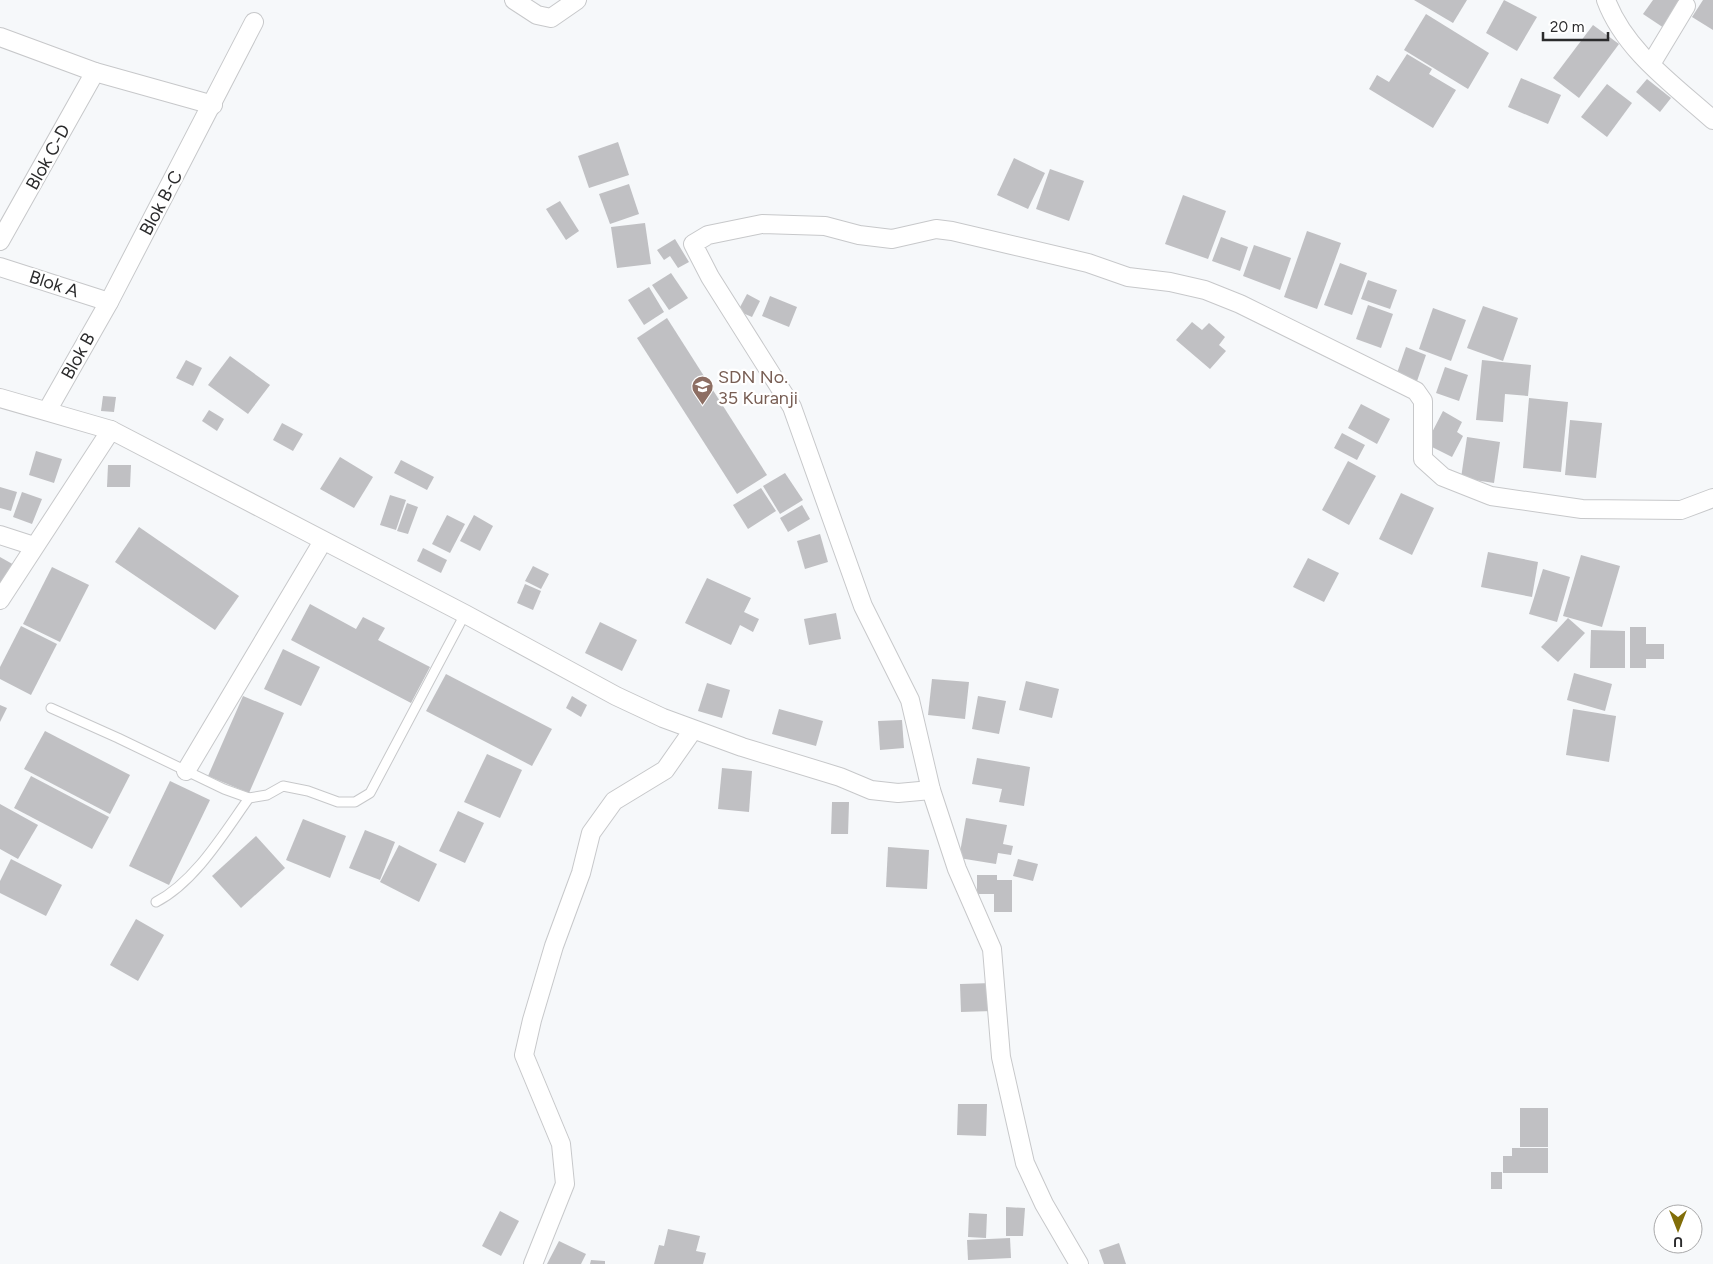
<svg xmlns="http://www.w3.org/2000/svg" width="1713" height="1264" font-family="Figtree,sans-serif">
  <style>
    .building { fill: #c0c0c3 }
    .lines { fill: none; stroke-linecap: round; stroke-linejoin: round }
    .lane-casing { stroke: #c7c8ca; stroke-width: 11 }
    .street-casing { stroke: #c7c8ca; stroke-width: 20 }
    .lane { stroke: #fff; stroke-width: 9 }
    .street { stroke: #fff; stroke-width: 18 }
    .labels { text-anchor: middle; stroke-width: 4.5; stroke-linejoin: round; paint-order: stroke }
    .street-label { font-size: 18px; fill: #2b2b2c; stroke: #fff }
    .education-label { font-size: 18px; fill: #785e54; stroke: #fff; text-anchor: start }
  </style>
  <rect width="100%" height="100%" fill="#f6f8fa"/>
  <g class="building">
    <polygon points="1414,0 1467,0 1453,23"/>
    <polygon points="1504,0 1537,17 1517,51 1486,33"/>
    <polygon points="1653,0 1683,0 1664,28 1643,14"/>
    <polygon points="1703,0 1713,0 1713,30 1692,17"/>
    <polygon points="1426,14 1489,53 1468,89 1404,50"/>
    <polygon points="1593,25 1619,44 1579,98 1553,78"/>
    <polygon points="1407,54 1432,69 1429,74 1456,90 1433,128 1369,89 1377,75 1389,82"/>
    <polygon points="1521,78 1561,95 1548,124 1508,107"/>
    <polygon points="1647,79 1671,98 1660,112 1636,92"/>
    <polygon points="1607,84 1632,103 1607,137 1581,117"/>
    <polygon points="618,142 629,175 589,188 578,156"/>
    <polygon points="1014,158 1045,173 1028,209 997,195"/>
    <polygon points="1050,169 1084,181 1069,221 1036,209"/>
    <polygon points="629,184 639,214 610,224 599,194"/>
    <polygon points="1183,195 1226,211 1208,259 1165,244"/>
    <polygon points="560,201 579,231 566,240 546,209"/>
    <polygon points="645,223 651,264 617,268 611,227"/>
    <polygon points="1307,231 1341,243 1317,309 1284,297"/>
    <polygon points="1221,237 1248,247 1240,271 1212,261"/>
    <polygon points="675,239 689,262 678,268 670,256 664,260 657,250"/>
    <polygon points="1254,245 1291,258 1280,290 1243,276"/>
    <polygon points="1340,263 1367,273 1352,315 1324,305"/>
    <polygon points="671,273 688,298 669,310 652,285"/>
    <polygon points="1368,280 1397,290 1390,309 1361,299"/>
    <polygon points="649,287 664,312 644,325 628,300"/>
    <polygon points="747,294 760,301 752,317 738,311"/>
    <polygon points="770,296 797,307 789,327 762,316"/>
    <polygon points="1368,305 1393,314 1381,348 1356,339"/>
    <polygon points="1483,306 1518,318 1503,361 1467,348"/>
    <polygon points="1433,308 1466,320 1451,361 1419,349"/>
    <polygon points="667,318 767,475 737,494 637,338"/>
    <polygon points="1192,322 1202,330 1209,323 1225,337 1219,345 1226,351 1210,369 1176,340"/>
    <polygon points="1406,347 1426,355 1416,384 1396,376"/>
    <polygon points="230,356 270,385 248,414 208,385"/>
    <polygon points="186,360 202,368 193,386 176,378"/>
    <polygon points="1482,360 1531,365 1528,396 1505,394 1503,422 1476,420"/>
    <polygon points="1445,367 1468,375 1459,401 1436,393"/>
    <polygon points="103,396 116,397 114,412 101,411"/>
    <polygon points="1529,398 1568,402 1561,472 1523,468"/>
    <polygon points="1361,404 1390,419 1377,444 1348,428"/>
    <polygon points="209,410 224,419 217,431 202,421"/>
    <polygon points="1443,411 1462,422 1457,432 1463,436 1452,457 1426,444"/>
    <polygon points="1570,420 1602,423 1596,478 1565,475"/>
    <polygon points="282,423 303,434 293,451 273,440"/>
    <polygon points="1342,433 1365,445 1357,460 1334,448"/>
    <polygon points="1467,437 1500,442 1494,483 1461,478"/>
    <polygon points="36,451 62,459 54,483 29,475"/>
    <polygon points="340,457 373,477 354,508 320,489"/>
    <polygon points="401,460 434,477 427,490 394,473"/>
    <polygon points="1348,461 1376,476 1349,525 1322,510"/>
    <polygon points="108,465 131,465 130,487 107,487"/>
    <polygon points="785,473 803,500 780,514 763,486"/>
    <polygon points="0,487 17,492 11,511 0,508"/>
    <polygon points="761,488 776,511 748,529 733,505"/>
    <polygon points="22,492 42,499 32,524 13,517"/>
    <polygon points="1401,493 1434,508 1412,555 1379,539"/>
    <polygon points="390,495 406,500 396,530 380,525"/>
    <polygon points="407,503 418,507 408,534 397,531"/>
    <polygon points="802,505 810,519 788,532 780,518"/>
    <polygon points="447,515 465,524 450,553 432,544"/>
    <polygon points="474,515 493,526 480,551 460,541"/>
    <polygon points="139,527 239,596 215,630 115,562"/>
    <polygon points="820,534 828,562 805,569 797,541"/>
    <polygon points="423,548 447,560 441,573 417,561"/>
    <polygon points="1488,552 1538,562 1532,597 1481,587"/>
    <polygon points="1581,555 1620,566 1602,627 1563,616"/>
    <polygon points="0,557 16,566 0,592"/>
    <polygon points="1308,558 1339,573 1324,602 1293,587"/>
    <polygon points="533,566 549,574 541,589 525,581"/>
    <polygon points="52,567 89,585 60,642 23,624"/>
    <polygon points="1543,569 1570,577 1557,622 1529,614"/>
    <polygon points="707,578 751,598 744,612 759,619 753,632 740,625 731,645 685,623"/>
    <polygon points="525,584 541,591 533,610 517,603"/>
    <polygon points="310,604 356,629 363,617 385,628 378,640 430,667 411,703 291,640"/>
    <polygon points="836,613 841,639 809,645 804,619"/>
    <polygon points="1568,618 1585,633 1558,662 1541,647"/>
    <polygon points="600,622 637,640 622,671 585,653"/>
    <polygon points="21,626 57,644 31,695 0,679 0,667"/>
    <polygon points="1630,627 1646,627 1646,644 1664,644 1664,659 1646,659 1646,668 1630,668"/>
    <polygon points="1591,630 1625,631 1625,668 1590,668"/>
    <polygon points="283,649 320,667 301,706 264,689"/>
    <polygon points="1574,673 1612,684 1605,711 1567,700"/>
    <polygon points="446,674 552,729 532,766 426,711"/>
    <polygon points="932,679 969,682 965,719 928,715"/>
    <polygon points="1026,681 1059,689 1052,718 1019,710"/>
    <polygon points="707,683 730,690 722,718 698,711"/>
    <polygon points="243,696 284,713 249,793 208,776"/>
    <polygon points="572,696 587,705 581,717 566,708"/>
    <polygon points="978,696 1006,701 999,734 972,729"/>
    <polygon points="0,705 7,708 0,722"/>
    <polygon points="779,709 823,721 816,746 772,734"/>
    <polygon points="1573,709 1616,716 1609,762 1566,755"/>
    <polygon points="902,720 904,748 880,750 878,721"/>
    <polygon points="45,731 130,775 110,814 24,769"/>
    <polygon points="487,754 522,770 500,818 464,802"/>
    <polygon points="977,758 1030,767 1024,806 999,802 1002,789 972,784"/>
    <polygon points="722,768 752,771 749,812 718,809"/>
    <polygon points="31,776 109,817 92,849 14,808"/>
    <polygon points="170,781 210,800 169,885 129,866"/>
    <polygon points="832,802 849,802 848,834 831,834"/>
    <polygon points="0,804 38,825 18,859 0,849"/>
    <polygon points="458,811 484,823 465,863 439,851"/>
    <polygon points="966,818 1007,825 1003,844 1013,846 1011,855 998,853 996,864 959,858"/>
    <polygon points="303,819 346,836 330,878 286,860"/>
    <polygon points="365,830 395,842 380,880 349,868"/>
    <polygon points="256,836 285,868 241,908 212,876"/>
    <polygon points="399,845 437,864 419,902 380,882"/>
    <polygon points="888,847 929,850 927,889 886,887"/>
    <polygon points="11,859 62,885 46,916 0,893 0,881"/>
    <polygon points="1018,859 1038,864 1033,881 1013,876"/>
    <polygon points="977,875 997,875 997,880 1012,880 1012,912 994,912 994,894 977,894"/>
    <polygon points="136,919 164,935 138,981 110,965"/>
    <polygon points="992,983 993,1011 961,1012 960,984"/>
    <polygon points="958,1104 987,1104 986,1136 957,1135"/>
    <rect x="1520" y="1108" width="28" height="39"/>
    <polygon points="1512,1148 1548,1148 1548,1173 1503,1173 1503,1156 1512,1156"/>
    <rect x="1491" y="1172" width="11" height="17"/>
    <polygon points="1006,1207 1025,1208 1023,1236 1006,1236"/>
    <polygon points="500,1211 519,1221 501,1256 482,1246"/>
    <polygon points="969,1213 987,1214 986,1238 968,1237"/>
    <polygon points="668,1229 700,1236 696,1251 706,1253 703,1264 654,1264 659,1245 664,1246"/>
    <polygon points="1010,1238 1011,1258 968,1260 967,1240"/>
    <polygon points="559,1241 586,1254 581,1264 547,1264"/>
    <polygon points="1119,1243 1126,1264 1104,1264 1099,1250"/>
    <polygon points="591,1260 605,1261 605,1264 590,1264"/>
  </g>
  <g class="lines">
    <defs>
      <g id="lane">
        <polyline points="51,708 118,738 224,789 249,798 267,795 283,786 308,791 338,802 355,802 370,793 465,614"/>
        <path d="M156 902C195 882 224 833 249 798"/>
      </g>
      <g id="street">
        <polyline points="514,0 537,15 551,18 577,0"/>
        <path d="M1606 0C1625 51 1674 85 1713 120"/>
        <polyline points="0,37 95,72 213,105"/>
        <polyline points="1651,64 1686,6"/>
        <polyline points="0,241 95,72"/>
        <polyline points="0,267 109,302"/>
        <polyline points="0,398 111,430"/>
        <polyline points="47,411 109,302 254,22"/>
        <polyline points="0,535 34,546"/>
        <polyline points="0,600 111,430 465,614 616,696 663,718 742,747 840,777 871,790 898,793 931,790"/>
        <polyline points="186,771 323,541"/>
        <polyline points="533,1264 565,1184 561,1144 524,1055 532,1020 554,946 581,873 591,833 614,801 665,770 693,730"/>
        <polyline points="1079,1264 1044,1204 1025,1163 1001,1057 992,949 957,869 931,790 910,700 863,606 792,407 710,277 693,244 708,235 762,224 825,226 859,235 892,239 936,229 952,231 1088,263 1128,277 1170,282 1205,290 1240,304 1416,391 1423,401 1423,459 1443,477 1491,496 1582,509 1681,510 1713,498"/>
      </g>
    </defs>
    <use href="#lane" class="lane-casing"/>
    <use href="#street" class="street-casing"/>
    <use href="#lane" class="lane"/>
    <use href="#street" class="street"/>
  </g>
  <defs>
    <symbol id="school-pin" viewBox="-11 -11 22 30"><path d="M0 17L-7.5 6A9.5 9.5 0 1 1 7.5 6Z" fill="#8d6e63" stroke="#fff"/><path d="M0-5L7-2L0 1L-7-2ZM-4 1L0 2.5L4 1V4Q0 6-4 4Z" fill="#fff"/></symbol>
  </defs>
  <g fill-rule="evenodd">
    <use href="#school-pin" x="690" y="374" width="25" height="34"/>
  </g>
  <g class="labels">
    <g class="street-label">
      <text transform="translate(48 157) rotate(-61)" y="6">Blok C-D</text>
      <text transform="translate(161 203) rotate(-62)" y="6">Blok B-C</text>
      <text transform="translate(54 284) rotate(18)" y="6">Blok A</text>
      <text transform="translate(78 356) rotate(-61)" y="6">Blok B</text>
    </g>
    <g class="education-label">
      <text x="718" y="383">SDN No.<tspan x="718" dy="21">35 Kuranji</tspan></text>
    </g>
  </g>
  <g transform="translate(1678 1229) rotate(180)"><circle r="24" fill="#ffffff" stroke="#aaaaab"/>
  <path d="M0-4L9 19L0 12L-9 19Z" fill="#816d08"/>
  <text y="-8" font-size="14" font-weight="bold" text-anchor="middle" fill="#2b2b2c">U</text>
  </g>
  <path d="M1543 32v8h65v-8" fill="none" stroke="#2b2b2c" stroke-width="2.5"/>
  <text x="1550" y="32" font-size="15" fill="#2b2b2c" stroke="#ffffff" stroke-width="4" paint-order="stroke">20 m</text>
</svg>
